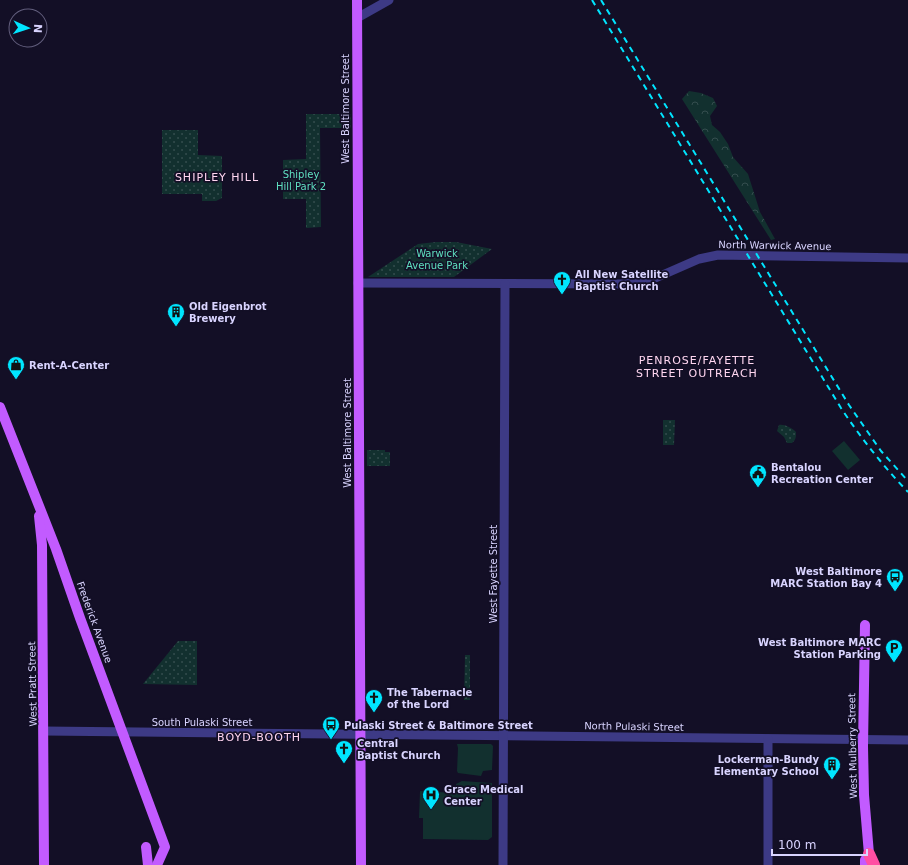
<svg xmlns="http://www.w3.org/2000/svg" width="908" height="865" font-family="'DejaVu Sans',sans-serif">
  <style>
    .grass { fill: #12302f }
    .forest { fill: url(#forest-crowns) }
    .park { fill: url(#park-dots) }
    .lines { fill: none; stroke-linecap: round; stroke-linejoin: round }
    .minor { stroke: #3d3a85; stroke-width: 9 }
    .major { stroke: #c25bff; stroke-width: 10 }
    .highway { stroke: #ff4fa3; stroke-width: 12 }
    .rail { stroke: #00e5ff; stroke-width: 2; stroke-dasharray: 6 5; stroke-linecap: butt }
    .labels { text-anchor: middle; stroke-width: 3.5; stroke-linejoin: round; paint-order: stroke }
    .street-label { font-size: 10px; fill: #d9d4ff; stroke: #130f26 }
    .park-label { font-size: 10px; fill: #5fe0c0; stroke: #130f26 }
    .poi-label { font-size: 10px; font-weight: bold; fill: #d9d4ff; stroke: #130f26; text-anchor: start }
    .neighbourhood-label { font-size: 11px; letter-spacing: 1px; fill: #ffd6f0; stroke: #130f26 }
  </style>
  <defs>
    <pattern id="forest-crowns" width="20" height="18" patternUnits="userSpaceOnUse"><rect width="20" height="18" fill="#12302f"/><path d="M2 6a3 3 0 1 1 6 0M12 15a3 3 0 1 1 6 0" fill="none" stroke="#344d4e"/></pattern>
    <pattern id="park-dots" width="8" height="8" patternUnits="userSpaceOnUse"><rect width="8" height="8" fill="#12302f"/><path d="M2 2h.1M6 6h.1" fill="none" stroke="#344d4e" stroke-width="1.8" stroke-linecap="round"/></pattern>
  </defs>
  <rect width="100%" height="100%" fill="#130f26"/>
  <g class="grass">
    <polygon points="844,441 860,460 848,470 832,451"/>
    <polygon points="457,744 491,744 493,746 492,770 483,771 481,776 458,773 457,771 458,748"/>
    <polygon points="462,781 492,783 492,837 488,840 423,839 423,818 419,818 420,791 456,793 456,784"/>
  </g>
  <polygon class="forest" points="689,91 701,93 713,98 717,106 710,116 712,125 720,132 728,144 733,157 748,174 760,212 775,239 771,240 682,99"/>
  <g class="park">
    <polygon points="306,114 351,114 351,128 320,128 321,227 306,228 306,199 283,199 283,160 306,159"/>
    <polygon points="162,130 198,130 198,155 222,156 222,198 216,201 202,201 202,194 162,194"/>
    <polygon points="436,242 456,242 492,249 454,277 368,277 418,244"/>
    <polygon points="663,420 675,420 674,445 663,445"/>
    <path d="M779 425C784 424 792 428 796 432 796 437 796 440 792 443H787L784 437 777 431Z"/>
    <polygon points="367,450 385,450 385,452 390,452 390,466 367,466"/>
    <polygon points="178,641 197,641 197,685 143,684"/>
    <polygon points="465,655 470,655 470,700 464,700"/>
  </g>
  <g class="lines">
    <g class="minor">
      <polyline points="357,18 389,0"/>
      <polyline points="358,283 621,284 651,280 699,259 718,255 908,258"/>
      <polyline points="44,731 908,740"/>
      <polyline points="768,739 768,865"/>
      <polyline points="503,865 505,284"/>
    </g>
    <g class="major">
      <polyline points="357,0 361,865"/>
      <polyline points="0,407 56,549 80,618 165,847 157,865"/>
      <polyline points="39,516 42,545 44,865"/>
      <polyline points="146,847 148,865"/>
      <polyline points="865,865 865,860 869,854 864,795 863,746 865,625"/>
    </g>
    <polyline class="highway" points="869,854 874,865"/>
    <g class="rail">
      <path d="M592 0 841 408C861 438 883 466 908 492"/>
      <polyline points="601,0 849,405 881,451 908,481"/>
    </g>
  </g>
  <defs>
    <symbol id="church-pin" viewBox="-11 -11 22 30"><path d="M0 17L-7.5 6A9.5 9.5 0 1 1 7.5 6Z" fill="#00e5ff" stroke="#130f26"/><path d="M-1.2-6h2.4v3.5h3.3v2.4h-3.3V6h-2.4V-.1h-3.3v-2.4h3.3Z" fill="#111"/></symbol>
    <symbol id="building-pin" viewBox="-11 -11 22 30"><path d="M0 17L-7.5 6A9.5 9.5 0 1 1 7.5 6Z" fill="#00e5ff" stroke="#130f26"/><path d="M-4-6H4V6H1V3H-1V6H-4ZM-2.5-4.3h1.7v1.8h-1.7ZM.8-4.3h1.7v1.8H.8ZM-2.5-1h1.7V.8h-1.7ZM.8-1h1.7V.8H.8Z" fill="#111"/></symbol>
    <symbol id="shop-pin" viewBox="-11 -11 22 30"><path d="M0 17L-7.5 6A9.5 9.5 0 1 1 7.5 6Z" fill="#00e5ff" stroke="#130f26"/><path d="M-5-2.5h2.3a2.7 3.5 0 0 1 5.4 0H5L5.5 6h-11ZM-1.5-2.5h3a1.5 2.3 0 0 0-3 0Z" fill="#111"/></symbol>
    <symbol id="civic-pin" viewBox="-11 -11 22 30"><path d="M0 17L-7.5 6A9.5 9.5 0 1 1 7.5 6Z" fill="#00e5ff" stroke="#130f26"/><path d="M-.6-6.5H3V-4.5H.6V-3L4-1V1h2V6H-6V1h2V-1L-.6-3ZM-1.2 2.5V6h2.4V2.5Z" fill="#111"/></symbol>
    <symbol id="bus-pin" viewBox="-11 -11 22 30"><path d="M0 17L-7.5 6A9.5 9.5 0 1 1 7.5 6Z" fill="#00e5ff" stroke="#130f26"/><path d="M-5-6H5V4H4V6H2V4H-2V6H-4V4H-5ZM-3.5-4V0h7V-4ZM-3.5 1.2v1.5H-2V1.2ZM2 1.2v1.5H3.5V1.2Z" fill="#111"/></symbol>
    <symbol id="parking-pin" viewBox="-11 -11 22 30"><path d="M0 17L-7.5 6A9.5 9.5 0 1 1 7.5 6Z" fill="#00e5ff" stroke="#130f26"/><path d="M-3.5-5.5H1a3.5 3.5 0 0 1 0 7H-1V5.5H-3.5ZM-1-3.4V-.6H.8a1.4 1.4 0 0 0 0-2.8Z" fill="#111"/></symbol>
    <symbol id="hospital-pin" viewBox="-11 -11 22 30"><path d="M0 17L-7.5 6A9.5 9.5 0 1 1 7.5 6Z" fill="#00e5ff" stroke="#130f26"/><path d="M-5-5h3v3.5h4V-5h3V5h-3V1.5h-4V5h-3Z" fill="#111"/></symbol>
  </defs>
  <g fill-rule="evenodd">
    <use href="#church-pin" x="552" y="270" width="20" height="27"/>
    <use href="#building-pin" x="166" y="302" width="20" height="27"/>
    <use href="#shop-pin" x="6" y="355" width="20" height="27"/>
    <use href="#civic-pin" x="748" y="463" width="20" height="27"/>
    <use href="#bus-pin" x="885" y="567" width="20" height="27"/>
    <use href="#parking-pin" x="884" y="638" width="20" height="27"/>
    <use href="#church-pin" x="364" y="688" width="20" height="27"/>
    <use href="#bus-pin" x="321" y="715" width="20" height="27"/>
    <use href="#church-pin" x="334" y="739" width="20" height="27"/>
    <use href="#building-pin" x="822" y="755" width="20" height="27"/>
    <use href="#hospital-pin" x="421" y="785" width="20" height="27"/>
  </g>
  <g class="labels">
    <g class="street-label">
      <text transform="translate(345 109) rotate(-90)" y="4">West Baltimore Street</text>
      <text transform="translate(775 245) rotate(1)" y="4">North Warwick Avenue</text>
      <text transform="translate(347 433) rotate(-90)" y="4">West Baltimore Street</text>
      <text transform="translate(493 574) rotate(-90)" y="4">West Fayette Street</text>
      <text transform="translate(95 622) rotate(70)" y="4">Frederick Avenue</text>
      <text transform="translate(32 684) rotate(-91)" y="4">West Pratt Street</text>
      <text x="202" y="726">South Pulaski Street</text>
      <text transform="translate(634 726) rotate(1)" y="4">North Pulaski Street</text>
      <text transform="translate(852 746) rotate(-91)" y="4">West Mulberry Street</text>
    </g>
    <g class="park-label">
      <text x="301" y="178">Shipley<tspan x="301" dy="12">Hill Park 2</tspan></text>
      <text x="437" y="257">Warwick<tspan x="437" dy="12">Avenue Park</tspan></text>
    </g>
    <g class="poi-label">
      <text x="575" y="278">All New Satellite<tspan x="575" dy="12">Baptist Church</tspan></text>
      <text x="189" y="310">Old Eigenbrot<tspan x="189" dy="12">Brewery</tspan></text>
      <text x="29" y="369">Rent-A-Center</text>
      <text x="771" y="471">Bentalou<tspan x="771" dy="12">Recreation Center</tspan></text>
      <text x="882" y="575" text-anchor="end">West Baltimore<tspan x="882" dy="12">MARC Station Bay 4</tspan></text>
      <text x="881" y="646" text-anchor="end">West Baltimore MARC<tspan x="881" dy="12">Station Parking</tspan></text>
      <text x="387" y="696">The Tabernacle<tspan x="387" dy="12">of the Lord</tspan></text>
      <text x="344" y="729">Pulaski Street &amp; Baltimore Street</text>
      <text x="357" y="747">Central<tspan x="357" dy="12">Baptist Church</tspan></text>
      <text x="819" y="763" text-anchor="end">Lockerman-Bundy<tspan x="819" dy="12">Elementary School</tspan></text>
      <text x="444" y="793">Grace Medical<tspan x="444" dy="12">Center</tspan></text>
    </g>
    <g class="neighbourhood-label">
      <text x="217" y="181">SHIPLEY HILL</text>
      <text x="697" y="364">PENROSE/FAYETTE<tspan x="697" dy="13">STREET OUTREACH</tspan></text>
      <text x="259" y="741">BOYD-BOOTH</text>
    </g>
  </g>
  <g transform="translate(28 28) rotate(93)"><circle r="19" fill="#130f26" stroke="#625e7d"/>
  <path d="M0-3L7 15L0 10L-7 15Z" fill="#00e5ff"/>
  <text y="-6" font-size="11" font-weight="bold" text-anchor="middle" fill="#d9d4ff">N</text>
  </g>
  <path d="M772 849v6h95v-6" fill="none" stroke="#d9d4ff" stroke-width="2"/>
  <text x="778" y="849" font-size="12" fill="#d9d4ff" stroke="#130f26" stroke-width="3" paint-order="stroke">100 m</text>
</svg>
